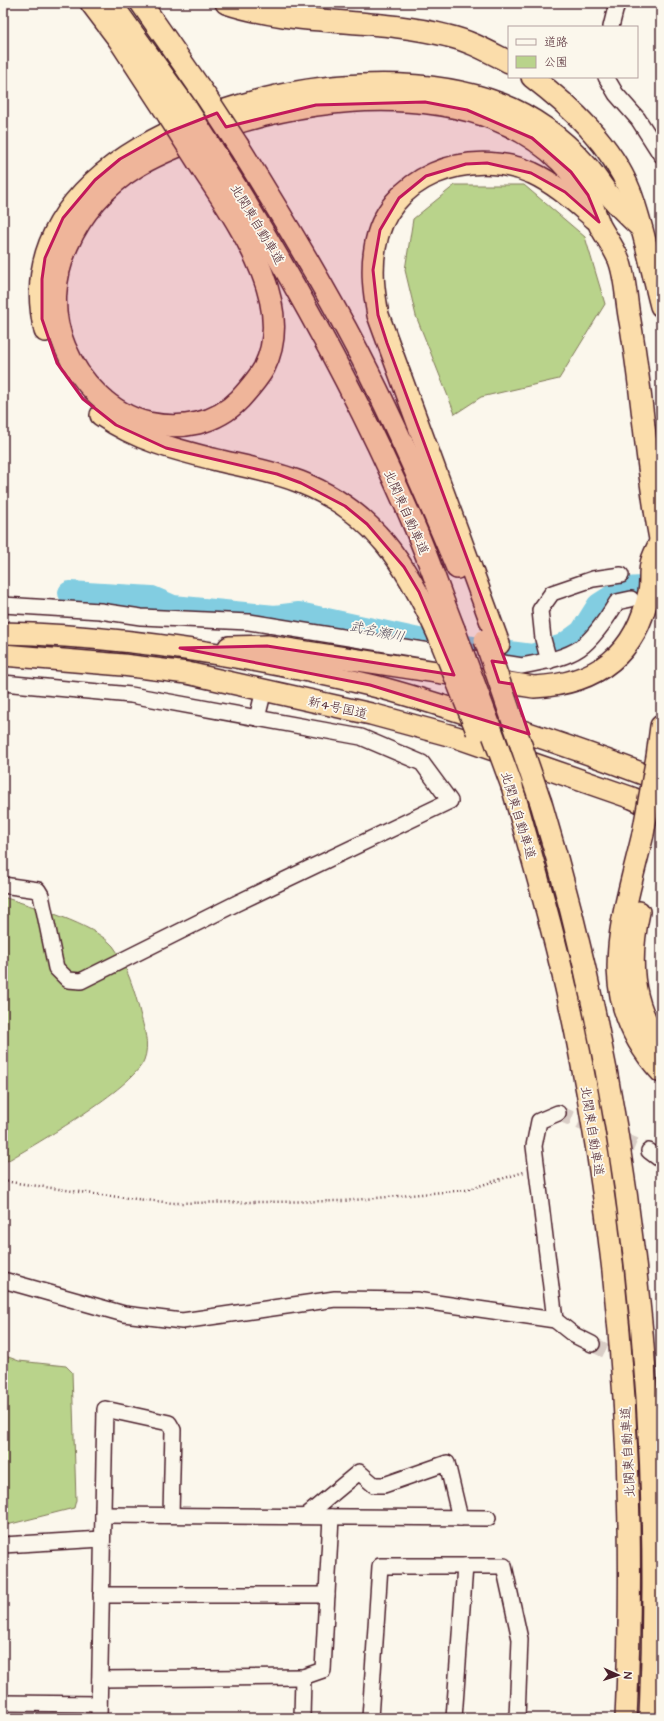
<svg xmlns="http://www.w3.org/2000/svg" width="664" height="1721" font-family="'Architects Daughter','Klee One',sans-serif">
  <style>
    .green { fill: #b9d38b; stroke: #82795b }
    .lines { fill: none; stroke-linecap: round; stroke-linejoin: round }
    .river { stroke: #82cde1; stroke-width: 24 }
    .minor-tunnel { stroke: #d8ccc5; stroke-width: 15; stroke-dasharray: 15 8; stroke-linecap: butt }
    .minor-casing { stroke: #4a1f2b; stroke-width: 18 }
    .highway-casing { stroke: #4a1f2b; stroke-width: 24 }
    .path { stroke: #4a1f2b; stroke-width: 2.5; stroke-dasharray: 1 3; stroke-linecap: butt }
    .minor { stroke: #fbf7ec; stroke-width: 15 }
    .highway { stroke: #fbddab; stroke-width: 21 }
    .highway-bridge-casing { stroke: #4a1f2b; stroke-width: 24; stroke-linecap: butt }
    .highway-bridge { stroke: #fbddab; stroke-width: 21 }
    .marked { fill: #c2185b; fill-opacity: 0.2; stroke: #c2185b; stroke-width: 3; stroke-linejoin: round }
    .labels { text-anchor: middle; stroke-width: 3.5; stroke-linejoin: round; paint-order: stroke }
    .street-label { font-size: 13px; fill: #4a1f2b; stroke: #fbf7ec }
    .water-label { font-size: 14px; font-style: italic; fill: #5b5362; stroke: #fbf7ec }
  </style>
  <rect width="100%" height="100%" fill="#fbf7ec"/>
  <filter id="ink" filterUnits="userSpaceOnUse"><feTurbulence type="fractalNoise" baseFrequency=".025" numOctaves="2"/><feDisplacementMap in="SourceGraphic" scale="8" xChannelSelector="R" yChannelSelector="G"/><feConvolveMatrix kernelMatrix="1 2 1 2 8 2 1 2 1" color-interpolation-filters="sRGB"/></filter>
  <g filter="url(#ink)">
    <g class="green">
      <polygon points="455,185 524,185 585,237 605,304 559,379 481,397 455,414 416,316 405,270 413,219"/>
      <path d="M3 897C31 906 94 924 113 946 125 961 136 994 140 1013 144 1028 150 1045 144 1060 133 1088 36 1144 7 1161H3Z"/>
      <polygon points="3,1355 19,1361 66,1366 72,1372 76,1500 74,1508 3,1526"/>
    </g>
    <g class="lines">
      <polyline class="river" points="70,593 152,598 173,607 275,617 299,614 428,642 532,656 563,646 582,632 599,605 624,589 661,587"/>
      <g class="minor-tunnel">
        <polyline points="558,1113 649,1151"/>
        <polyline points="592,1344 661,1378"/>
      </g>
      <defs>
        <g id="minor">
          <polyline points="611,27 617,3"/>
          <polyline points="606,77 616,94 638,119 661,155"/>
          <path d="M3 605 100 611 141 617 249 622 522 666C541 662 564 659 580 648 593 639 609 615 617 602L631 599"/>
          <polyline points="549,661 543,639 540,610 552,593 593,579 621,575"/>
          <polyline points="3,683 131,695 361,737 422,763 450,801 235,904 81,981 68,980 56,968 41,895 38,890 3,885"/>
          <polyline points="257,718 264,690"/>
          <polyline points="649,1151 661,1160"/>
          <polyline points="3,1280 124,1314 182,1321 335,1299 416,1300 555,1320 574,1335 592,1344"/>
          <polyline points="555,1320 534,1146 539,1121 558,1113"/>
          <polyline points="103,1515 488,1518"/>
          <polyline points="306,1516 359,1472 374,1485 384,1485 447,1463 460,1518"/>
          <polyline points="3,1545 102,1539"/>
          <polyline points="101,1595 327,1595"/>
          <polyline points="100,1679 303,1677"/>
          <polyline points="3,1703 99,1704"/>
          <polyline points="99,1718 105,1409 169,1423 173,1430 171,1515"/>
          <polyline points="302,1718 303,1677 323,1670 331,1517"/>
          <polyline points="370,1718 380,1566 504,1566 520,1639 517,1718"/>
          <polyline points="454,1718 465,1566"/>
        </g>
        <g id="highway">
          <polyline points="91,3 119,40 168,115"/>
          <polyline points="111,3 185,106"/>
          <polyline points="141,3 207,98"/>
          <path d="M226 3C298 27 375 17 448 36 470 41 489 52 509 62"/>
          <path d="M532 77C571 107 611 144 630 191 644 228 651 268 661 306"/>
          <path d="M239 147C281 214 322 282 359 353 395 423 427 496 457 568"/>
          <path d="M217 156C292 276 361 400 416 530 430 563 441 596 454 629"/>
          <path d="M198 162C233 217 298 301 264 368 258 379 249 389 240 399 216 424 182 430 148 423 110 414 79 381 65 347 36 280 77 203 136 167 155 155 178 146 199 138 213 132 228 125 243 121 341 93 481 83 560 161 570 172 582 184 589 197 593 206 596 217 600 226 606 237 614 248 619 260 626 278 626 302 630 321 643 395 646 471 661 544"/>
          <path d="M45 331C5 165 235 89 361 85 408 83 457 87 501 104 532 116 562 138 584 163 596 175 604 191 616 203 624 212 633 220 641 228"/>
          <path d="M101 415C139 441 177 450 221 461 248 467 275 472 300 482 374 511 407 566 438 634"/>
          <path d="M3 633C127 636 250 656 370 685 412 695 453 710 494 722 550 740 606 759 661 781"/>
          <path d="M499 644 378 315C374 293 371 271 375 248 386 176 469 146 532 173 556 184 575 202 595 219"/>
          <path d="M229 647 267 646 534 687C597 684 636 655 649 592 651 583 649 573 651 564 652 557 657 549 660 542"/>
          <polyline points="3,655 123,665 187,673 371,714 456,737 632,798 661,811"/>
          <polyline points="657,757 661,726"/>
          <path d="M512 786C535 868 559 950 576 1034 622 1259 637 1489 626 1718"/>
          <path d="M541 803C630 1098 664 1410 650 1718"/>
          <path d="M643 834C622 923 592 996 661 1072"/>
          <path d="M639 912C629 957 630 1006 661 1044"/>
        </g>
      </defs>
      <use href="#minor" class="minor-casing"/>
      <use href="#highway" class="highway-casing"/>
      <polyline class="path" points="3,1181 101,1195 173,1203 343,1201 466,1190 524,1172"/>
      <use href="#minor" class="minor"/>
      <use href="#highway" class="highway"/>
      <defs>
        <g id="highway-bridge">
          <polyline points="207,98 239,147"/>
          <polyline points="185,106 217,156"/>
          <polyline points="168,115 198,162"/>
          <polyline points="454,629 512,786"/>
          <polyline points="438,634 477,731"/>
          <polyline points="485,640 541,803"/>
          <polyline points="643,834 657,757"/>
        </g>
      </defs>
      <use href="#highway-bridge" class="highway-bridge-casing"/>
      <use href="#highway-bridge" class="highway-bridge"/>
    </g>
  </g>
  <path class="marked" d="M425 102 467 110 532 138 571 172 588 195 599 222 565 192 531 173 487 163 466 164 426 176 399 198 380 230 373 270 378 315 387 343 506 663 492 661 499 682 512 684 529 734 370 685 180 648 267 646 454 675 419 592 404 567 367 524 345 506 301 483 277 474 166 448 116 425 83 399 57 363 42 319V279L45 258 63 218 95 180 120 159 166 133 217 113 226 127 316 105Z"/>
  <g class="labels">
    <g class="street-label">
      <text transform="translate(258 224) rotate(59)" y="5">北関東自動車道</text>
      <text transform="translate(407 512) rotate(66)" y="5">北関東自動車道</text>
      <text transform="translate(338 707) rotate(13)" y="5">新4号国道</text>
      <text transform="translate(519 815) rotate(73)" y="5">北関東自動車道</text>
      <text transform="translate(593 1131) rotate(81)" y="5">北関東自動車道</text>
      <text transform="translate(627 1452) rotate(-93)" y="5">北関東自動車道</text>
    </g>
    <g class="water-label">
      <text transform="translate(377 631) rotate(12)" y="5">武名瀬川</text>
    </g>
  </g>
  <rect width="664" height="1721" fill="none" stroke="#fbf7ec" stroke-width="16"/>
  <rect x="8" y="8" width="648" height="1705" fill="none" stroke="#4a1f2b" stroke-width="1.5" filter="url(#ink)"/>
  <rect x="508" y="26" width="130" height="52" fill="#fbf7ec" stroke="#b4a19f"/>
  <rect x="516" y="39" width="20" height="6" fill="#fbf7ec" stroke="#b4a19f"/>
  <text x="544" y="46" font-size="12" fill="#4a1f2b">道路</text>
  <rect x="516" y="56" width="20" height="12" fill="#b9d38b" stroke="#b4a19f"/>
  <text x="544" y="66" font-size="12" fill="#4a1f2b">公園</text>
  <g transform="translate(618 1675) rotate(93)" stroke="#fbf7ec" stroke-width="3" paint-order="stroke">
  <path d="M0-3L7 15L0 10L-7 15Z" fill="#4a1f2b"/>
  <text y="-6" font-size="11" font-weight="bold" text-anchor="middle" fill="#4a1f2b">N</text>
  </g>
</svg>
